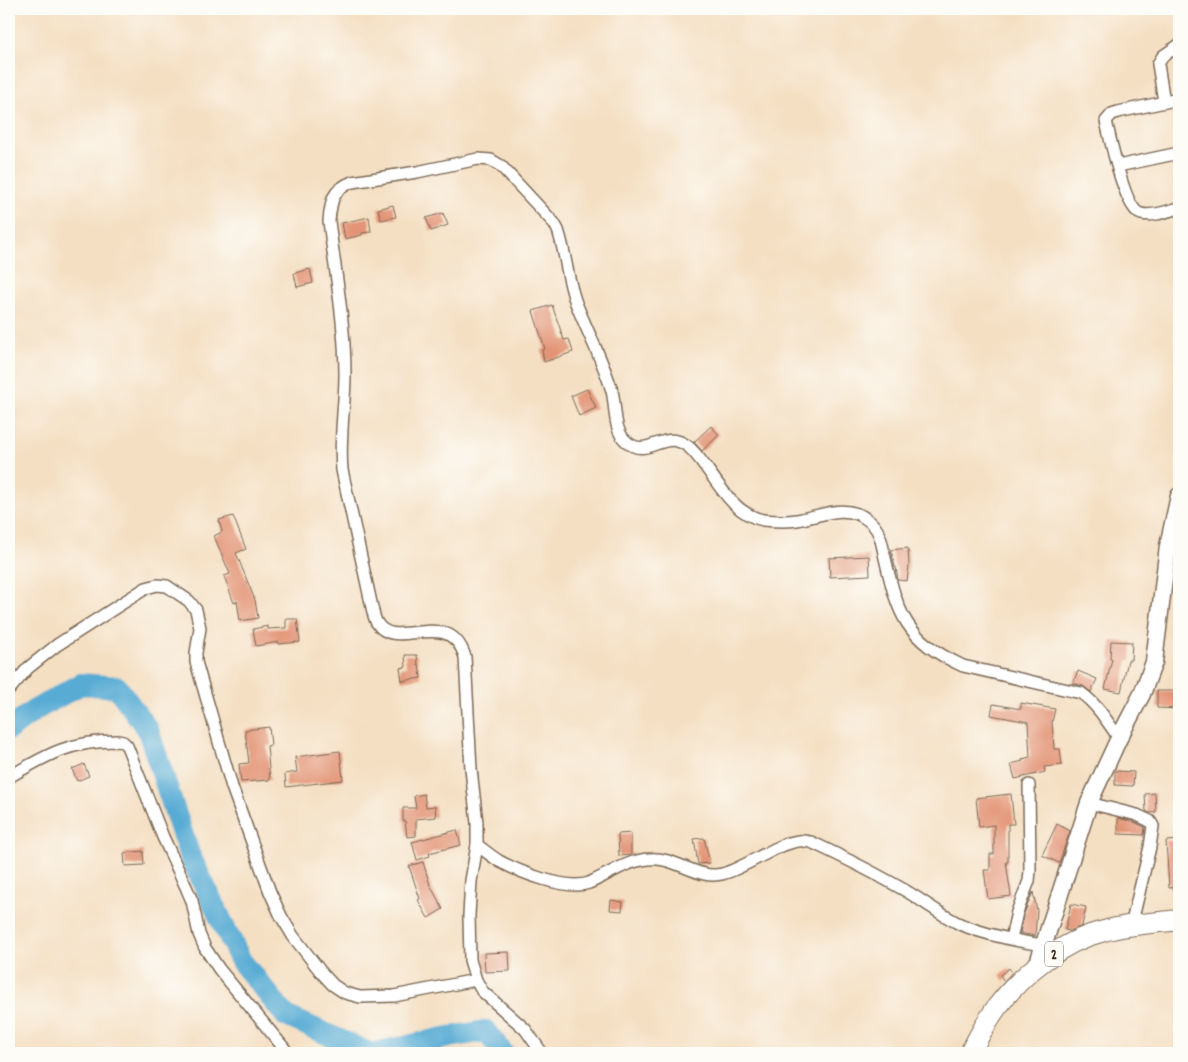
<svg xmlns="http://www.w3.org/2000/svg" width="1188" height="1062" font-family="Dekko,sans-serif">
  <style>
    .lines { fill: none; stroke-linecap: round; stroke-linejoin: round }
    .river { stroke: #59acd4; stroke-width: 22 }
    .building { fill: #e39476 }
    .street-casing { stroke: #7c6957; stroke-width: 14 }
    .secondary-casing { stroke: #7c6957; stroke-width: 19 }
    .highway-casing { stroke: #7c6957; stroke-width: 22 }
    .street { stroke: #fff; stroke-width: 11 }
    .secondary { stroke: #fff; stroke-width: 16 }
    .highway { stroke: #fff; stroke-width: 20 }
    .labels { text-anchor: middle; stroke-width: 4; stroke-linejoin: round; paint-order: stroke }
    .shield { fill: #fdfcf7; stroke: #75695f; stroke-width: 1 }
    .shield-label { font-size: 15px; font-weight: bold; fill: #3b2a1e }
  </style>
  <rect width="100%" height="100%" fill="#fdfcf7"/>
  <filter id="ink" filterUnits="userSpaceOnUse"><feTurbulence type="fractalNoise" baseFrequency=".02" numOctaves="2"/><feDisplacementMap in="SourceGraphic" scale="10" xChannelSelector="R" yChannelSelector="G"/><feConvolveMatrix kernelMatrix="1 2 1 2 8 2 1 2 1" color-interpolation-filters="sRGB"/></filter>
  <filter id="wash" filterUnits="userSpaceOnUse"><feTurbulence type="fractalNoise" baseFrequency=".0096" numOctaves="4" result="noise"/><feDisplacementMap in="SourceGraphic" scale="20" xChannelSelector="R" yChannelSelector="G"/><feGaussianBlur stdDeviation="1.12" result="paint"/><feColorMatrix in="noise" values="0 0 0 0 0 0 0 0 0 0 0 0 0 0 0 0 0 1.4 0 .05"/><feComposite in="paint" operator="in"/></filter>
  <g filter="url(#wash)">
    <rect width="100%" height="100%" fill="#f4dfc2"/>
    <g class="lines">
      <g class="river">
        <polyline points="9,729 35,710 81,684 117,687 148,730 189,854 241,961 286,1016 369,1053"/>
        <polyline points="375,1053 449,1037 486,1031 503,1053"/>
      </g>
    </g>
    <g id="blocks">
      <g class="building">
        <polygon points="393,205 396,217 381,220 378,209"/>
        <polygon points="443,213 448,225 431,231 426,218"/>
        <polygon points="369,217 371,232 362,233 362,235 345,239 342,223"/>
        <polygon points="310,269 313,283 297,287 294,273"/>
        <polygon points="552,305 564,340 569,339 573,352 544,362 542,350 545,349 533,311"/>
        <polygon points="587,389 596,408 579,416 571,396"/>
        <polygon points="711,426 719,435 702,451 694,442"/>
        <polygon points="233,516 246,549 236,553 255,600 258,618 240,621 237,601 234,603 224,576 230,574 214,536 222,532 219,520"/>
        <polygon points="908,548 909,566 907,581 898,580 896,567 895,567 891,550"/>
        <polygon points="869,556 870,575 830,577 829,558"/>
        <polygon points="286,619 297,619 300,642 279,644 279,642 256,646 253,629 268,626 268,629 286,628"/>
        <polygon points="1111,641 1132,642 1131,660 1128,660 1121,692 1105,689 1112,659 1110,659"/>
        <polygon points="405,655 417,655 418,665 419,665 421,678 402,681 400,668 406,667"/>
        <polygon points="1078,671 1097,679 1091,692 1083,686 1073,683"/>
        <polygon points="1157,691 1179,691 1179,709 1157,708"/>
        <polygon points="1021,703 1055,709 1052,722 1054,749 1060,749 1062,765 1044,767 1045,772 1015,779 1011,764 1023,761 1022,759 1030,757 1028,722 991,715 993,704 1021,709"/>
        <polygon points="269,727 271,745 267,746 270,780 241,782 239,764 249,763 245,730"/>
        <polygon points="340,751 343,780 286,787 285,774 297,772 295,757"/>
        <polygon points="84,764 89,776 77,781 72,769"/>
        <polygon points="1115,771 1134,772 1133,786 1115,785"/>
        <polygon points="1155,793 1156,812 1150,813 1146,811 1145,794"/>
        <polygon points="424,794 426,807 435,806 436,817 416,819 416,836 407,837 405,821 403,821 403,808 416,808 414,796"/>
        <polygon points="1011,794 1014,824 1008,824 1008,862 1006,862 1011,896 988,899 984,870 990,870 990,854 994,854 994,825 979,827 976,798"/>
        <polygon points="1118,818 1134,822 1145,827 1144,835 1118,834"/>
        <polygon points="1057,824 1070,831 1059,863 1042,855"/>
        <polygon points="457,830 461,845 429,853 430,856 417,860 412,842"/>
        <polygon points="631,833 631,855 619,856 618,834"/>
        <polygon points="704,838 710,863 698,864 694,839"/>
        <polygon points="1179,840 1179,887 1169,888 1166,841"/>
        <polygon points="143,851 144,865 125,866 124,853"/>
        <polygon points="423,862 430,885 443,909 428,918 418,900 420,899 409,866"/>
        <polygon points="1033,892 1037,911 1035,936 1020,933 1024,914"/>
        <polygon points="611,900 623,902 622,911 610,910"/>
        <polygon points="1071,904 1086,907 1082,926 1070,931 1065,930"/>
        <polygon points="509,952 510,971 485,972 484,953"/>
        <polygon points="1009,968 1012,972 1004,981 1000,975"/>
      </g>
    </g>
  </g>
  <g filter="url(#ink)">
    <use href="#blocks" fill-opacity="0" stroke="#7c6957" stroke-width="1"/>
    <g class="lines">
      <defs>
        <g id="street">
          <polyline points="1179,9 1179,11"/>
          <path d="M1179 99 1118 112 1112 114 1106 121C1110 138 1125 210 1141 214 1153 217 1168 211 1179 208"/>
          <polyline points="1164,102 1158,64 1163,56 1179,45"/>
          <polyline points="1118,166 1179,153"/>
          <polyline points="9,690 28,668 57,645 146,588 157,585 167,586 189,601 196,610 200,628 196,653 196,662 232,787 270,892 281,916 293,936 321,972 333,985 345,993 360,997 394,996 476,980"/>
          <path d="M9 777C48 754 70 741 118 741L123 742 127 746 163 837 186 887 192 901 199 934 205 948 219 969 288 1053"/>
          <polyline points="1089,803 1137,815 1150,821 1153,826 1150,847 1131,926"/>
          <path d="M477 845C484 850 491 856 499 861 519 872 567 891 589 883 608 875 628 860 649 859 675 856 697 880 722 874 746 868 777 843 799 841 803 840 807 842 811 842 843 857 875 873 906 891 925 902 942 916 962 925 987 935 1016 941 1043 945"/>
          <polyline points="1011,939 1017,912 1029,881 1030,871 1029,785"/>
          <path d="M542 1053 525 1029 482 991 476 980 470 960 469 915 471 881 477 845V823L471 769 465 657C449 605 395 653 377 623 375 620 374 616 373 612L342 470C339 438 345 406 345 374 345 323 335 271 329 221 331 201 332 190 352 182L417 172 478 159 491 160 501 166 554 223 558 230C566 254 567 279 576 303 587 331 604 363 612 391 616 406 613 430 626 441 648 462 665 424 691 449 714 472 728 513 763 520 774 521 785 522 797 520 821 516 847 502 869 521 881 530 882 545 885 558 898 615 906 640 963 666L1081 693C1097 704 1108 723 1119 738"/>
        </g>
        <polyline id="secondary" points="1037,966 1089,803 1119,738 1142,694 1154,662 1168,546 1179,496"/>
        <path id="highway" d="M970 1053C978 1038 986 1022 997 1007 1023 973 1062 941 1104 931 1128 924 1154 923 1179 920"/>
      </defs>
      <use href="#street" class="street-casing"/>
      <use href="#secondary" class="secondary-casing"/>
      <use href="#highway" class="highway-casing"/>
      <use href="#street" class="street"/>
      <use href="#secondary" class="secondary"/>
      <use href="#highway" class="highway"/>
    </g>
  </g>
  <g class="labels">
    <rect class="shield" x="1045" y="941.5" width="18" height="25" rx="4"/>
    <g class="shield-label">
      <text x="1054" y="959">2</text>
    </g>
  </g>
  <rect width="1188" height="1062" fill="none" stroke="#fdfcf7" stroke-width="30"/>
</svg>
